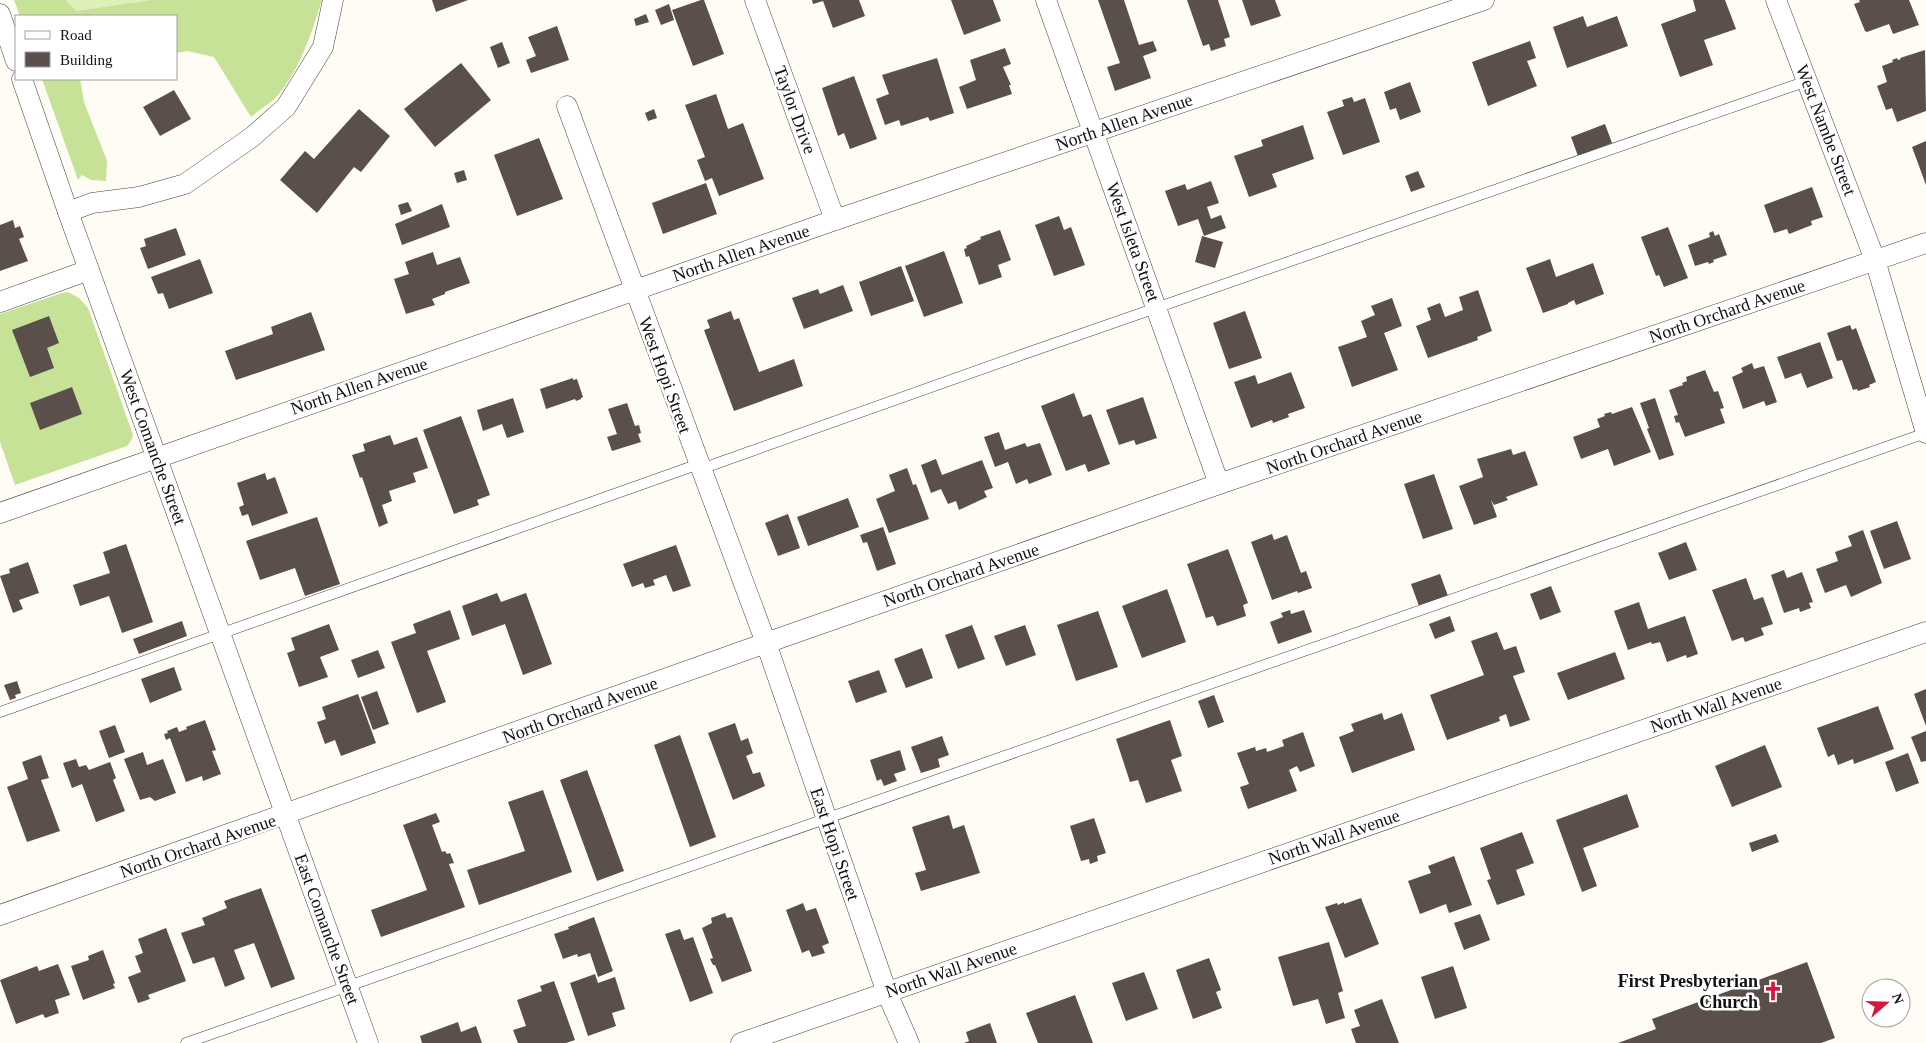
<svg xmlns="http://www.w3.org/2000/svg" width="1926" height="1043" font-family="Georgia,serif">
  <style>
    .green { fill: #dfefb8 }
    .forest { fill: #c6e296 }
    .building { fill: #5b4f4c }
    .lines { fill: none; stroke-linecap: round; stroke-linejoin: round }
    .lane-casing { stroke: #444; stroke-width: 11 }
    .street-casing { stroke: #444; stroke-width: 21 }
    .lane { stroke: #fff; stroke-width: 10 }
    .street { stroke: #fff; stroke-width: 20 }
    .labels { text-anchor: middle; stroke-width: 5; stroke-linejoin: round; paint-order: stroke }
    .street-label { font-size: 18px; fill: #111; stroke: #fff }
    .poi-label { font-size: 18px; font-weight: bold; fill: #111; stroke: #fff; text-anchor: end }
  </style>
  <rect width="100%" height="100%" fill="#fffbf5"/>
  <polygon class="green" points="66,0 151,0 76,11"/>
  <g class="forest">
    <path d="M14 0H66L76 11 151 0H322C312 32 300 69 278 95 271 103 259 110 251 117L214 57 187 51 176 53V16H20Z"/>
    <polygon points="42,79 80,79 84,102 107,161 106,181 91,180 82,175 78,180"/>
    <polygon points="68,292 79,298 88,308 133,435 132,439 127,446 15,485 0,442 0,314 62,293"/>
  </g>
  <g class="building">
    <polygon points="432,0 468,0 436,12"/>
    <polygon points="701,0 704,0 724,54 693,66 672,10"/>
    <polygon points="812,0 859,0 865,16 833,28 823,1 813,4"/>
    <polygon points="951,0 993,0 1001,21 964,35"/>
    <polygon points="1098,0 1124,0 1139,45 1153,41 1157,51 1143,56 1151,78 1115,91 1107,67 1120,63"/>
    <polygon points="1187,0 1218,0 1230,37 1224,39 1226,46 1211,51 1209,44 1203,46"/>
    <polygon points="1242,0 1275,0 1281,16 1251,26"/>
    <polygon points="1693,0 1725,0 1736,29 1704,40 1713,65 1680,77 1661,24 1696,11"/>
    <polygon points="1859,0 1909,0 1919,25 1893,34 1889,24 1867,32 1865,31 1854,4 1860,2"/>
    <polygon points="669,4 674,20 661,25 655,10"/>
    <polygon points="646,14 649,22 636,26 634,19"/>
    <polygon points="1583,16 1587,27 1617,16 1628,46 1567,68 1553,27"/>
    <polygon points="557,26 569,60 531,73 526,60 536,56 528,37"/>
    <polygon points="1530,41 1536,58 1527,61 1537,86 1488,106 1472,62"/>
    <polygon points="502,42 510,63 498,68 490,47"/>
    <polygon points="1005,48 1011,64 1003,67 1011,85 1009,85 1012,94 967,109 959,87 976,80 970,60"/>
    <polygon points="1925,50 1926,111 1897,122 1892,108 1886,110 1877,86 1887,82 1882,66 1893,62 1892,60 1897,58 1898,60 1901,59 1900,58"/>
    <polygon points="937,58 954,113 930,121 928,117 901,126 899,120 885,125 876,99 889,94 882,75"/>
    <polygon points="461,63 491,100 435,147 404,109"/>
    <polygon points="854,76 877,139 850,149 844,133 838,136 822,88"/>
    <polygon points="1410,82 1421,112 1400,120 1396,108 1390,110 1384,92"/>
    <polygon points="174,90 191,119 160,136 143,107"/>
    <polygon points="716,94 728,129 743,123 764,179 719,196 712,178 705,181 697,160 705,157 685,105"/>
    <polygon points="1352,97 1354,102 1365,98 1380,142 1343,155 1327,112 1344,106 1342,100"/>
    <polygon points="359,109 390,136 361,172 354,167 317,213 280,180 305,151 314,159"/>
    <polygon points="654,109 657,118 648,121 645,113"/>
    <polygon points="1605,124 1612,143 1578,156 1571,137"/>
    <polygon points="1303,125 1314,159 1272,174 1277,187 1249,197 1234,156 1263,146 1261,140"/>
    <polygon points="539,138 563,199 517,216 494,155"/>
    <polygon points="1926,141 1926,185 1912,147"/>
    <polygon points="464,170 467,180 457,183 454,173"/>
    <polygon points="1418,171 1425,187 1411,192 1405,176"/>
    <polygon points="1211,181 1219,203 1207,207 1211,219 1221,215 1226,228 1204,236 1198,219 1178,226 1165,191 1185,184 1187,190"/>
    <polygon points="706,183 717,214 663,234 652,203"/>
    <polygon points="1812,187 1823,217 1811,221 1812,225 1789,234 1787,229 1774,233 1764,205"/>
    <polygon points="408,202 412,211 401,215 398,205"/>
    <polygon points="442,204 450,227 402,245 395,224"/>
    <polygon points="1059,216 1064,230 1071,227 1085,265 1054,276 1035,225"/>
    <polygon points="13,220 15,228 20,226 24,237 19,239 28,261 0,271 0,225"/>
    <polygon points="1668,227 1688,278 1664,287 1659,275 1656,276 1641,237"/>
    <polygon points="176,228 186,255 148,269 140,248 146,246 144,239"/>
    <polygon points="1000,230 1011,260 998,265 1002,277 979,285 969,256 966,257 964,249 967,248 966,246 981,239 980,237"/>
    <polygon points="1713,231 1715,236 1719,234 1727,255 1713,260 1714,262 1709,264 1708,262 1695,266 1688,245 1710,237 1709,233"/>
    <polygon points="1202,236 1223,242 1215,268 1195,262"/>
    <polygon points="944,251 963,303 924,317 905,266"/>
    <polygon points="433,252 437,265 460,257 470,283 445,292 445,294 432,299 435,305 406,314 394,279 409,274 405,262"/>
    <polygon points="200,259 213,293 169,309 163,293 158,294 151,277"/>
    <polygon points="1550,259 1556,277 1593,263 1604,294 1576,305 1574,300 1568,303 1568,304 1543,313 1526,268"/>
    <polygon points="901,266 914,301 871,316 859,282"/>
    <polygon points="843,285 853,311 804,329 792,298 818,289 820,294"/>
    <polygon points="1478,290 1492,331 1477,337 1478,340 1428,358 1416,326 1431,320 1427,308 1440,303 1445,317 1463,310 1459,297"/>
    <polygon points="1392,298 1402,326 1384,333 1398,370 1352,387 1338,347 1367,337 1361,321 1375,315 1371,306"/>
    <polygon points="731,311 734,320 739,318 759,372 794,359 803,386 734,411 704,330 710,328 707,320"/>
    <polygon points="1245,311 1262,358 1229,369 1213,323"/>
    <polygon points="311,312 325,350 236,380 225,351 273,334 271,327"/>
    <polygon points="49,316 59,343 47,348 54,368 30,377 12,330"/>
    <polygon points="1850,325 1852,330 1856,328 1876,382 1869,385 1870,387 1858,391 1857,389 1853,390 1842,360 1837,361 1827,333"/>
    <polygon points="1820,342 1833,378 1807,388 1801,373 1785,379 1777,357"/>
    <polygon points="1752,363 1754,369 1764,366 1777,402 1766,406 1764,401 1743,409 1732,377 1743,372 1741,368"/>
    <polygon points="1705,370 1714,392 1718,391 1724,408 1720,409 1725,423 1685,437 1679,422 1676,423 1674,416 1678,415 1669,390 1683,385 1682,383 1687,381 1686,377"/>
    <polygon points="1291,372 1305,408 1288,414 1289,417 1273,423 1272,420 1251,428 1234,382 1255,375 1258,384"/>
    <polygon points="573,378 573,380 577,379 583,397 581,398 581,399 576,401 575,399 546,409 540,389"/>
    <polygon points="72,387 82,414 40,430 30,403"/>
    <polygon points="1074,393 1083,417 1091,414 1110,464 1088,472 1085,464 1066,471 1041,406"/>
    <polygon points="1143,397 1157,438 1136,445 1134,440 1119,445 1106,410"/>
    <polygon points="513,398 524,432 507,438 502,424 483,431 477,410"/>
    <polygon points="1655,398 1674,455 1659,460 1647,429 1649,428 1640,403"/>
    <polygon points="627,403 635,426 639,425 641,433 638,434 641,442 612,451 607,437 617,434 608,409"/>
    <polygon points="1632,407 1651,452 1614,466 1608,449 1581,459 1573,437 1600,427 1597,419 1605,416 1604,414 1611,412 1612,414"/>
    <polygon points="461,416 490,495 477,500 479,505 454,514 423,430"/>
    <polygon points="999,432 1005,450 1025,443 1027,447 1040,443 1052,475 1029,484 1027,479 1016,484 1008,462 995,467 984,437"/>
    <polygon points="390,435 394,445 417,437 428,468 413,473 416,482 389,491 392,501 382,505 388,523 379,527 362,477 360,478 352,455 365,451 363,444"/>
    <polygon points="1511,449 1513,455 1525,451 1538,485 1506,497 1508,500 1494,505 1491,500 1497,517 1474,525 1459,486 1483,477 1477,459"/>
    <polygon points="936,459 942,475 982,460 993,488 984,491 987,497 959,510 956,501 948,504 941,489 931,493 921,465"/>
    <polygon points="907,468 913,485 916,484 929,519 889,533 876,499 895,491 889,475"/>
    <polygon points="265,473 267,480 275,477 288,513 252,526 248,514 242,516 239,507 244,505 237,483"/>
    <polygon points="1434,474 1453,529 1423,539 1404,484"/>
    <polygon points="848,498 859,527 808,546 797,517"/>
    <polygon points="788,514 800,548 778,556 765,523"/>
    <polygon points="317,517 340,584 305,596 295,568 260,580 246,541"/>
    <polygon points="1897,521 1911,559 1884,569 1870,531"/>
    <polygon points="883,527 896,564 877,571 867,542 863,543 860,535"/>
    <polygon points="1863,530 1882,583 1851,597 1846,585 1825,593 1816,569 1838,561 1835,552 1852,546 1848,536"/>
    <polygon points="1272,534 1274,540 1287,535 1301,573 1306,571 1312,588 1298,593 1297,591 1272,600 1251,542"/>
    <polygon points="1686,542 1697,570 1669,580 1658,553"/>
    <polygon points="126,544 153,622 122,633 109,596 80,606 73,585 110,573 103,552"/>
    <polygon points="676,545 691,586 673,592 666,575 653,580 655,585 645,588 643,583 632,587 623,564"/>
    <polygon points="1228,549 1248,603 1243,605 1246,616 1217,626 1213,616 1206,618 1187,564"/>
    <polygon points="28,562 39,593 19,600 23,609 13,613 0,576 10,573 9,569"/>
    <polygon points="1784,570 1787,578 1802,572 1813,602 1809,603 1811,608 1800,612 1799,608 1784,613 1771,575"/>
    <polygon points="1440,574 1448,596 1419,606 1411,584"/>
    <polygon points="1746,578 1754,600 1763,597 1773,624 1761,628 1764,635 1745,642 1743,637 1732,641 1712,590"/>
    <polygon points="1551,586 1561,612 1540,620 1530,594"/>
    <polygon points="1167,589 1186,642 1142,658 1122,606"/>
    <polygon points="497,593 501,602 526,593 552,664 523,675 505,624 472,636 462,606"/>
    <polygon points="1639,602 1648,629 1685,616 1698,654 1687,658 1686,655 1667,662 1660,642 1652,644 1651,642 1628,650 1614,611"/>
    <polygon points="450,610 460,639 427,651 446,702 417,713 391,642 416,633 413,624"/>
    <polygon points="1290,610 1291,614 1304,610 1312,632 1278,644 1270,622 1283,617 1281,613"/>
    <polygon points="1098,611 1118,667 1076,681 1057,625"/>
    <polygon points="1450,616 1455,631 1435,639 1429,624"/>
    <polygon points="182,621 187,636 139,654 133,639"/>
    <polygon points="329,624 339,650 320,657 328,677 299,687 287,653 295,650 291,638"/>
    <polygon points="972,625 985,659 958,669 945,635"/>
    <polygon points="1025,625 1036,655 1006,666 994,636"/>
    <polygon points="1497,632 1504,650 1516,646 1525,672 1513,676 1530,720 1510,727 1506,714 1499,717 1500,721 1447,740 1430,695 1484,675 1471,641"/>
    <polygon points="922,648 933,678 906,688 894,659"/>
    <polygon points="378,650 385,668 358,678 351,660"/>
    <polygon points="1615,652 1625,679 1568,700 1557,673"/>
    <polygon points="174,667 182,690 150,703 141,679"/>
    <polygon points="879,670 887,692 856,703 848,681"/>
    <polygon points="17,681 21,693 15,695 16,698 10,700 4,685"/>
    <polygon points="1926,689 1926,726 1914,694"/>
    <polygon points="377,691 389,724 373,730 361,697"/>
    <polygon points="358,694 376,743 341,756 335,740 325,744 317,722 326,719 322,707"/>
    <polygon points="1214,695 1224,722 1208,728 1198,701"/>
    <polygon points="1878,706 1894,749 1854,764 1853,759 1838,765 1834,754 1828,757 1817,728"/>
    <polygon points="1382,713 1384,720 1402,713 1415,750 1352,773 1339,737 1354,731 1351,724"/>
    <polygon points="205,720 216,750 212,751 221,774 203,781 202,776 186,782 170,738 166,740 164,734 168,733 167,731 177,727 179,732 187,729 186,727"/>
    <polygon points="1170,720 1182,756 1171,760 1182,791 1146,803 1138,780 1130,782 1116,739"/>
    <polygon points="735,723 741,741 748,738 753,753 746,756 753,774 760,772 765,786 733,800 708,733"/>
    <polygon points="115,725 125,752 109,758 99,731"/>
    <polygon points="1926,731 1926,761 1921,762 1911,737"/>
    <polygon points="1303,732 1315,766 1300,772 1297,766 1289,770 1297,791 1248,809 1240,787 1249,784 1237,753 1255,747 1256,751 1266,748 1267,752 1284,746 1282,740"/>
    <polygon points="680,735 716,837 690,847 654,745"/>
    <polygon points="942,736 949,755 938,759 940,767 921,773 911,747"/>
    <polygon points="1765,745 1782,787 1732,807 1715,766"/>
    <polygon points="900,750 906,770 894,774 897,781 884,786 881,779 877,781 870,760"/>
    <polygon points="143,752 147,765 163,759 176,793 155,801 150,797 140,800 124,759"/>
    <polygon points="1908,753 1919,783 1896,792 1885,762"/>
    <polygon points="41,755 49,778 41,780 60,831 27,842 7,787 28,779 22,762"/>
    <polygon points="76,759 79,767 86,765 89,770 110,762 116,778 113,780 125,811 96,822 82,784 72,788 63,763"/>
    <polygon points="587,770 624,871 597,881 560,780"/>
    <polygon points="543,790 572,872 479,905 467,870 525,851 508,802"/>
    <polygon points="1627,794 1639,827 1583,848 1597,886 1582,892 1556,820"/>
    <polygon points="436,813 440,822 432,825 442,852 445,851 447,854 450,853 454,863 449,864 465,907 381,937 371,910 427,890 403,825"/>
    <polygon points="949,815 953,829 964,825 980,873 921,891 915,873 926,870 912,827"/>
    <polygon points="1094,818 1106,853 1097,856 1098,861 1090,864 1089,859 1081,861 1070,826"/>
    <polygon points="1522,832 1534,863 1516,870 1525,895 1497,905 1487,880 1491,879 1480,848"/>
    <polygon points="1776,834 1779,842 1752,852 1749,843"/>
    <polygon points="1454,856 1472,905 1449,913 1446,904 1420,914 1408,881 1431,873 1428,866"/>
    <polygon points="261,888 295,979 271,988 254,943 234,950 245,979 225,987 214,957 193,964 181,933 205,925 202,918 227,908 224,901"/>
    <polygon points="1361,898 1379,944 1345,958 1325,907 1337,903 1338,905 1344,902 1344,904"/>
    <polygon points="803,903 806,911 816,908 829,943 822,946 825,953 812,957 809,950 802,953 786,910"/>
    <polygon points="725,913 727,918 732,917 752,971 722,982 715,965 713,965 710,959 713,958 702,928 712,923 711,918"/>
    <polygon points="1480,914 1490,940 1464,950 1454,923"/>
    <polygon points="594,917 613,971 598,977 590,953 578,957 577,954 563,959 554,934 569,929 568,927"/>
    <polygon points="166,928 186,981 148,995 150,999 138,1003 128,977 141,972 135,956 143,953 138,939"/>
    <polygon points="680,929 684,940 693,937 713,993 690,1002 665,934"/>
    <polygon points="1329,942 1343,991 1338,993 1345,1018 1326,1024 1318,999 1293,1006 1278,957"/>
    <polygon points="103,950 115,983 113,984 115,988 83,1000 71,966 89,960 88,956"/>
    <polygon points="1209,958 1221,990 1216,992 1222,1008 1193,1019 1176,970"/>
    <polygon points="1807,962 1835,1038 1821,1043 1618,1043 1656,1029 1652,1019"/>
    <polygon points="58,964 70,995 55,1000 59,1013 45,1018 43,1014 16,1024 0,980 37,966 39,971"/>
    <polygon points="1453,966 1467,1008 1435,1019 1421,977"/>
    <polygon points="1144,972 1158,1009 1126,1021 1112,983"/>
    <polygon points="595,974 598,983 615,977 625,1009 612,1013 616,1026 588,1036 570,983"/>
    <polygon points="554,981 575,1040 566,1043 518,1043 513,1030 526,1026 517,1000 542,991 540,986"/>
    <polygon points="1075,995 1093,1043 1038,1043 1026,1013"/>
    <polygon points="1382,999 1399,1043 1356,1043 1351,1029 1360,1026 1354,1010"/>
    <polygon points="458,1022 461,1032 476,1026 482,1043 422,1043 420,1036"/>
    <polygon points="990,1023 997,1043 964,1043 969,1041 966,1032"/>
  </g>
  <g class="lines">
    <defs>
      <g id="lane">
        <polyline points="701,469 1024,354 1807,81"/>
        <polyline points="0,712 699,464"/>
        <polyline points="186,1043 1926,433"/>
      </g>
      <g id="street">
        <polyline points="755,0 835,220"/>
        <polyline points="1046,0 1219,484"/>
        <polyline points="1776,0 1875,260 1926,433"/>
        <polyline points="0,14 16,61"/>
        <polyline points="22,79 68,212 368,1043"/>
        <polyline points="567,106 766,643 887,993 909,1043"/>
        <polyline points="68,212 92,203 139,197 185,184 252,137 286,107 323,47 333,0"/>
        <polyline points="0,302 89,270"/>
        <polyline points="0,513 835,220 1484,0"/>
        <polyline points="0,915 766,643 1219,484 1926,243"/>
        <polyline points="741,1043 1926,632"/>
      </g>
    </defs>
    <use href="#lane" class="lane-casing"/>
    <use href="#street" class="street-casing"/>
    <use href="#lane" class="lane"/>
    <use href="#street" class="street"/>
  </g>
  <defs>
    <symbol id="church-bare" viewBox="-9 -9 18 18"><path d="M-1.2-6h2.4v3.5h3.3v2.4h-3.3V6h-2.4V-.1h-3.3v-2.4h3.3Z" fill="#d31741" stroke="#fff" stroke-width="2.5" paint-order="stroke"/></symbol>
  </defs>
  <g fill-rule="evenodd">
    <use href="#church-bare" x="1759" y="977" width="28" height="28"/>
  </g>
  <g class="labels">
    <g class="street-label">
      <text transform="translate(795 110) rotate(70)" y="6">Taylor Drive</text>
      <text transform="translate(1124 122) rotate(-19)" y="6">North Allen Avenue</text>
      <text transform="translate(1826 130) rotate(69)" y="6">West Nambe Street</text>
      <text transform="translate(1133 242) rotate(70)" y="6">West Isleta Street</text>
      <text transform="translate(741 253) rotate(-19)" y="6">North Allen Avenue</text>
      <text transform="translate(1727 311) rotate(-19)" y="6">North Orchard Avenue</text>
      <text transform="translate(665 375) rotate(70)" y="6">West Hopi Street</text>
      <text transform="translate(359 386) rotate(-19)" y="6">North Allen Avenue</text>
      <text transform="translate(1344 442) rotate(-19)" y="6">North Orchard Avenue</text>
      <text transform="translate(153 447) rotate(70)" y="6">West Comanche Street</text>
      <text transform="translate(961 575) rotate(-19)" y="6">North Orchard Avenue</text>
      <text transform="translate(1716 705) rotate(-19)" y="6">North Wall Avenue</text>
      <text transform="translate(580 710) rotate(-20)" y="6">North Orchard Avenue</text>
      <text transform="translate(1334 837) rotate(-19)" y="6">North Wall Avenue</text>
      <text transform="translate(835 844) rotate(71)" y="6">East Hopi Street</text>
      <text transform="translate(198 846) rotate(-19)" y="6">North Orchard Avenue</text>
      <text transform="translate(327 929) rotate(70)" y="6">East Comanche Street</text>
      <text transform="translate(951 970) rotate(-19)" y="6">North Wall Avenue</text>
    </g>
    <g class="poi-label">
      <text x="1758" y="987">First Presbyterian<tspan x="1758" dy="21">Church</tspan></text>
    </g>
  </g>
  <rect x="15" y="15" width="162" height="65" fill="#ffffff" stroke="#a0a0a0"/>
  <rect x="25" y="31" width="25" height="8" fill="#ffffff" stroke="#a0a0a0"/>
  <text x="60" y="40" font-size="15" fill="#111111">Road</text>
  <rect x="25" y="52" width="25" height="15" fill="#5b4f4c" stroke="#a0a0a0"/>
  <text x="60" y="65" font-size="15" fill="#111111">Building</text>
  <g transform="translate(1886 1003) rotate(70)"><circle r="24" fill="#ffffff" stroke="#a0a0a0"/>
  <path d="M0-4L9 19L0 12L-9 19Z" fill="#d31741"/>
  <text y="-8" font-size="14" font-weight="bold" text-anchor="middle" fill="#111111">N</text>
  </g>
</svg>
